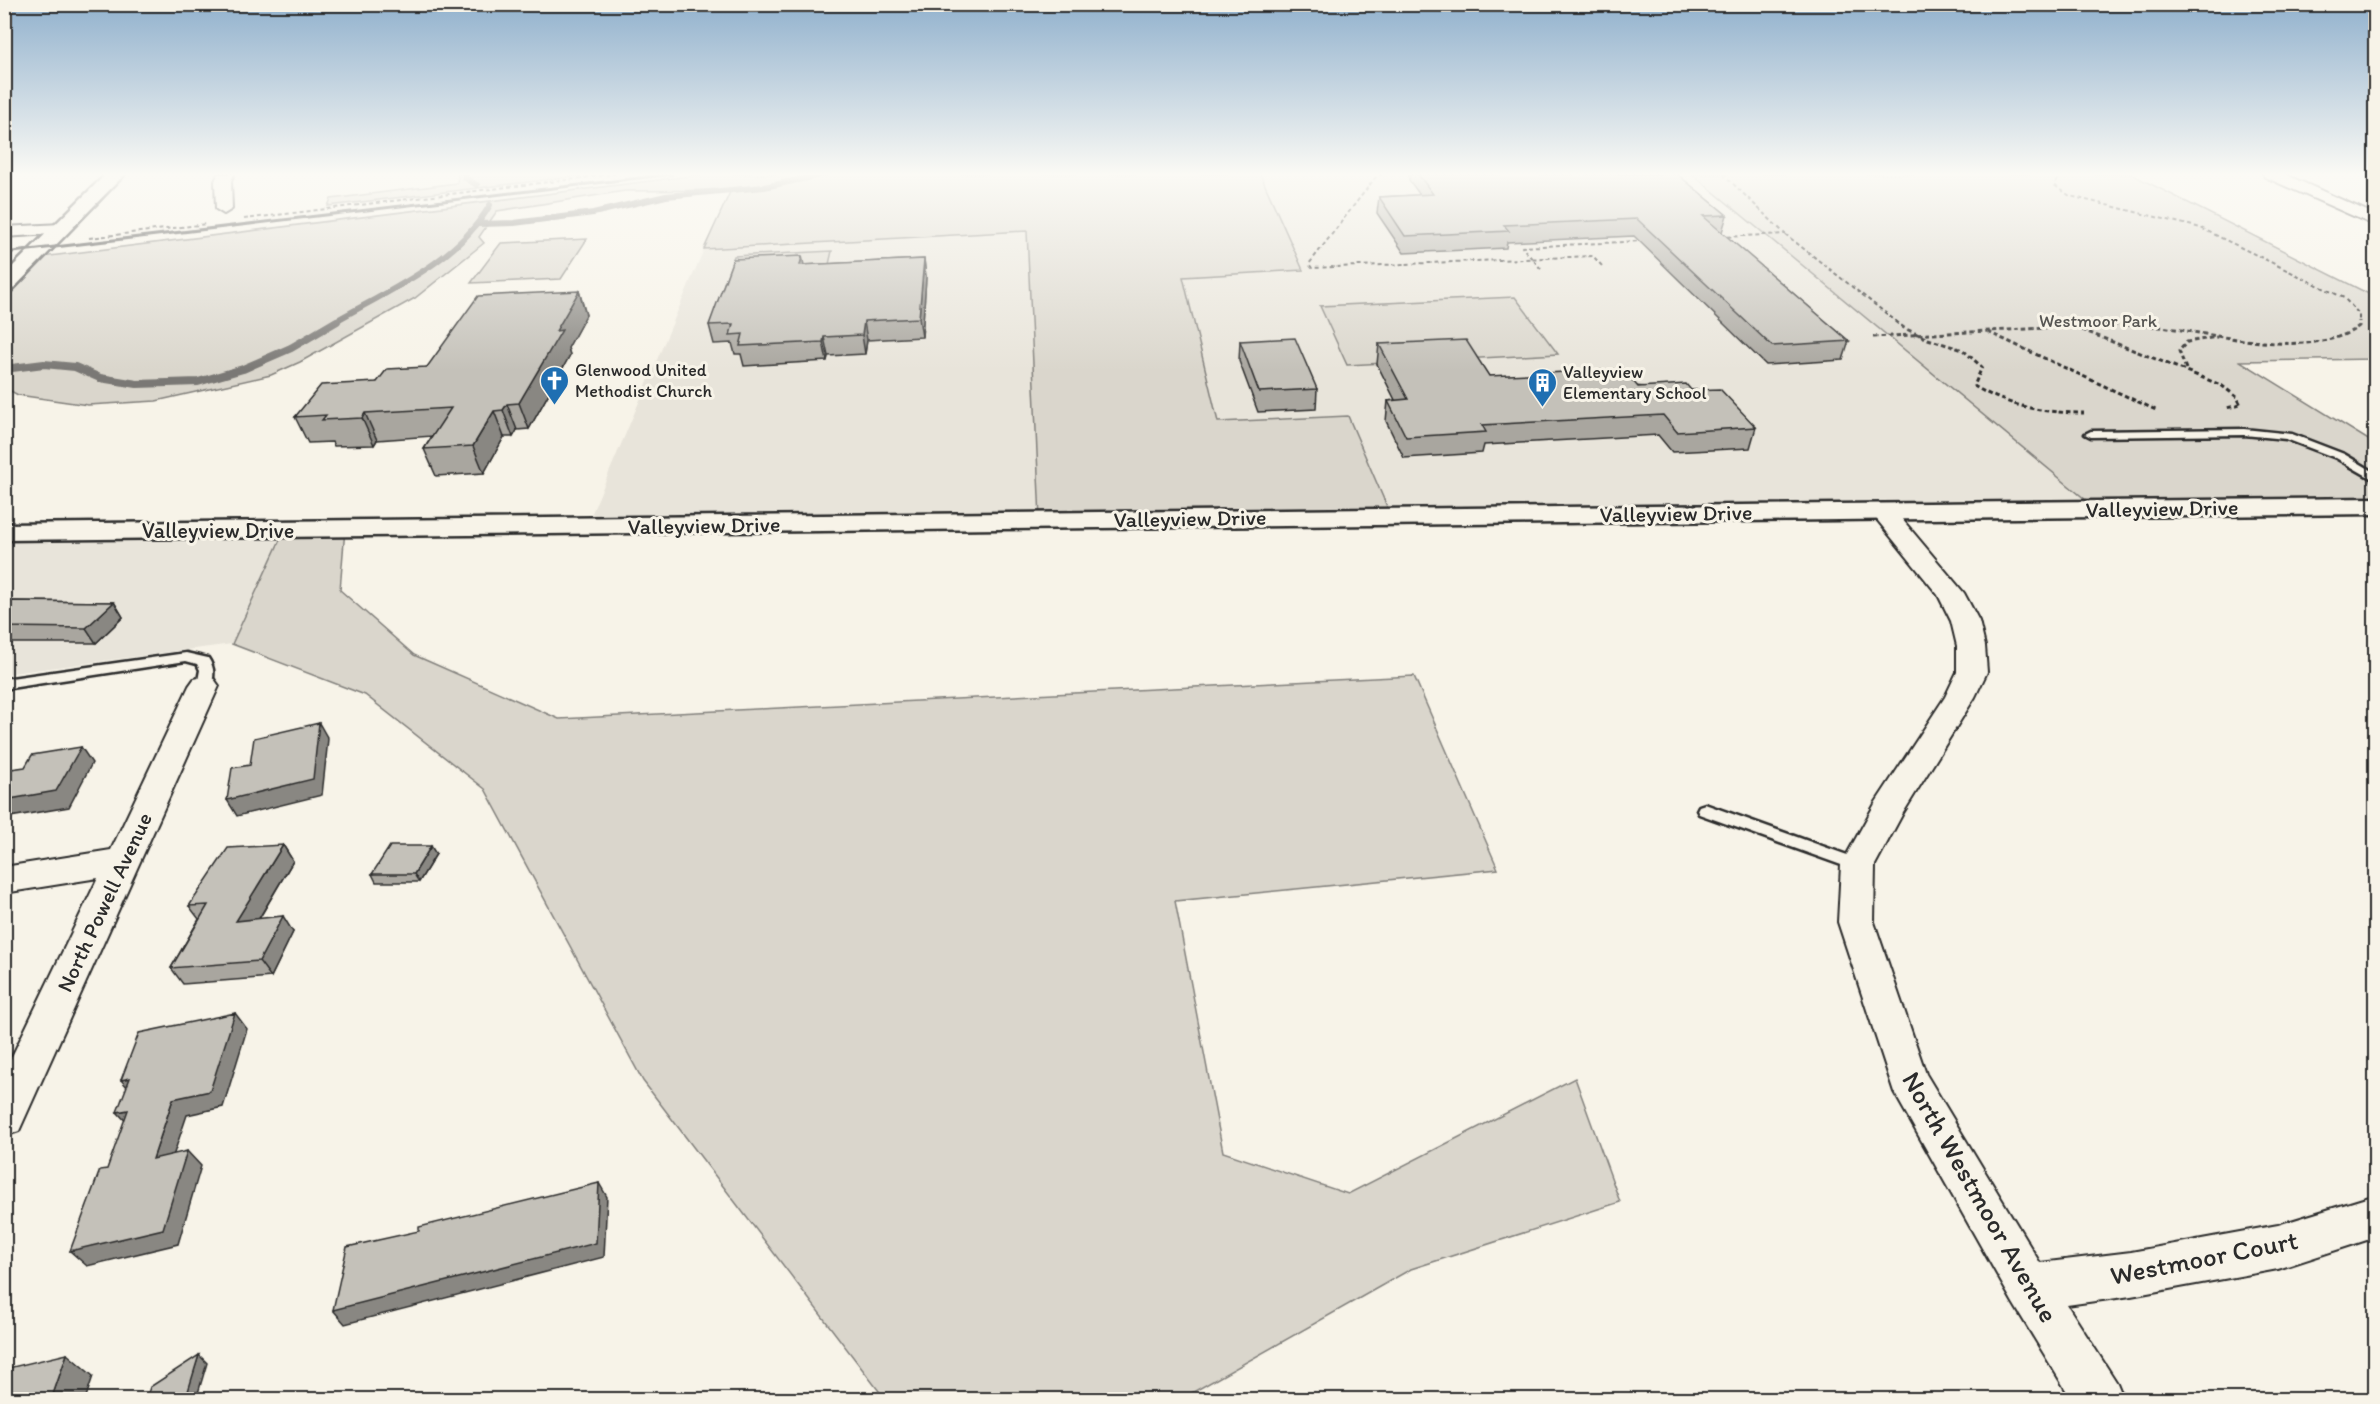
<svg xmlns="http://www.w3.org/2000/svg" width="2380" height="1404" font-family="Itim,sans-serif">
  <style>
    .built { fill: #e8e4da }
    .green { fill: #dad6cc; stroke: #82807c; stroke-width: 1.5 }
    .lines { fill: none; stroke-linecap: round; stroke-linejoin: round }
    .stream-far1 { stroke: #7a7874; stroke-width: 6 }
    .stream { stroke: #7a7874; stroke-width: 8 }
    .lane-casing { stroke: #2b2b2b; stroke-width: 5 }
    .street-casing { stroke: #2b2b2b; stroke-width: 4 }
    .secondary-casing { stroke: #2b2b2b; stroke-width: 5 }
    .path-far1 { stroke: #2b2b2b; stroke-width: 2; stroke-dasharray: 4 3; stroke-linecap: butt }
    .path { stroke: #2b2b2b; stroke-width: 3; stroke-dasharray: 4.5 3; stroke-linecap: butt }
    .lane { fill: #f7f3e8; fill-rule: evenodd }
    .street { fill: #f7f3e8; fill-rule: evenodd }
    .secondary { fill: #f7f3e8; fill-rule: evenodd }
    .rail { stroke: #2b2b2b; stroke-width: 3 }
    .wall { fill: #a9a69f; stroke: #2b2b2b; stroke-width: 1.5 }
    .shaded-wall { fill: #898782; stroke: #2b2b2b; stroke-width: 1.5 }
    .building { fill: #c4c1b9; stroke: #2b2b2b; stroke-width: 1.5 }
    .labels { text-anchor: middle; stroke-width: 6; stroke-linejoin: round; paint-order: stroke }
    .far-park-label { font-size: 18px; fill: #575653; stroke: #f7f3e8 }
    .far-poi-label { font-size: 18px; fill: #2b2b2b; stroke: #f7f3e8; text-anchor: start }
    .street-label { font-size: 22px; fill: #2b2b2b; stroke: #f7f3e8 }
    .near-street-label { font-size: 27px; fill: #2b2b2b; stroke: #f7f3e8 }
  </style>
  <rect width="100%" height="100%" fill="#f7f3e8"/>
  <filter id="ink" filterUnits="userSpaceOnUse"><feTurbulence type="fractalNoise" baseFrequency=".0167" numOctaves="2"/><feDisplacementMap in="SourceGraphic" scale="12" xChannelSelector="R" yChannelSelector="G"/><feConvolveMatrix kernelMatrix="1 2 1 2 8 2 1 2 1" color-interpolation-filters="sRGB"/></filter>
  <g filter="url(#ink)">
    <g class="built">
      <polygon points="1260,174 1692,174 2097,509 1391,516 1348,416 1218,422 1183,276 1303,270"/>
      <polygon points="1028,231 1040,519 586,527 704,249"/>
      <polygon points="285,529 232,644 5,674 4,532"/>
    </g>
    <g class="green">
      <polygon points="458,174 595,174 328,206 331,199 457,183"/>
      <polygon points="706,174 1260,174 1303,270 1183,277 1218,422 1348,416 1391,516 1040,519 1027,231 704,249 731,190 625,191 497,211 479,237 484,243 415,298 300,362 271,375 156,401 88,405 18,395 5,388 4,287 34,258"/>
      <polygon points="1692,174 2131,174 2375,297 2375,359 2240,361 2375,444 2375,506 2097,509"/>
      <polygon points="587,239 561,279 471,283 501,243"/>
      <polygon points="832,251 825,282 820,285 722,289 734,256"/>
      <polygon points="1515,297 1558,354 1347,365 1320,306"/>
      <polygon points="285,529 345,529 340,590 414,655 559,719 1414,676 1498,869 1175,901 1223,1152 1348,1194 1575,1078 1620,1202 1411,1269 1181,1399 885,1399 643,1081 485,789 365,695 232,644"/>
    </g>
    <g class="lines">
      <g class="stream-far1">
        <polyline points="465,174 465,178 477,185"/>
        <polyline points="479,224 514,223 593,213 666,196 764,187 826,174"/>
        <path d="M334 322C388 291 458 261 490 205"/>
      </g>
      <polyline class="stream" points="4,369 44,364 75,367 100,378 137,384 198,382 243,369 291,348 337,321"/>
      <defs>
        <g id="lane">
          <polygon points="2244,429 2292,434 2344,454 2376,473 2376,481 2336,458 2286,439 2244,435 2091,437 2085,434 2091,431"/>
          <path d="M186 653 208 658C215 668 215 678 209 689H199L197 686 200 670 197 664 186 661 4 689V679Z"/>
          <polygon points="1705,804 1864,861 1867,865 1864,869 1858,871 1699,814 1697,810 1699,806"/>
        </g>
        <g id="street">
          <polygon points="218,174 234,174 231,181 232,209 224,214 216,209 215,181"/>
          <polygon points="2263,174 2284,174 2376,215 2376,226 2265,177"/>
          <polygon points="61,224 67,225 70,229 67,233 4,237 4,227"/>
          <polygon points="1882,504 1891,506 1964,593 1979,621 1985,646 1987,672 1975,697 1903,813 1875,865 1874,922 1926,1074 2040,1263 2131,1252 2278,1225 2376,1195 2376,1237 2278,1269 2131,1296 2067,1305 2117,1383 2124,1400 2072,1400 2013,1303 1894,1092 1838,922 1841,865 1876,802 1945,697 1957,672 1957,646 1951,621 1938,595 1870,511 1873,506"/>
          <polygon points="204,677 214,679 219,686 19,1131 4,1136 4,1073 98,878 4,893 4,867 111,850 189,686 194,679"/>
        </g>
        <g id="secondary">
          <polygon points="106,174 125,174 11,291 4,293 4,275"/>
          <polygon points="2376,498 2376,514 4,540 4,524"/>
        </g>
      </defs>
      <use href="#lane" class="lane-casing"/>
      <use href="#street" class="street-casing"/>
      <use href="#secondary" class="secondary-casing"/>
      <g class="path-far1">
        <polyline points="1383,174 1375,178 1309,264 1312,268 1593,256 1602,266"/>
        <polyline points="1723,174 1785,234 1723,237"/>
        <polyline points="2061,174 2054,185 2070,196 2201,228 2344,298 2359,314 2359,322"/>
        <polyline points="244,219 615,174"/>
        <polyline points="1785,234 1897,322"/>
        <polyline points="89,238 207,224"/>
        <polyline points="1541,269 1522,247 1642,241"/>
      </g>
      <g class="path">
        <path d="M1895 321 1904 328 1928 339 1963 350 1982 367 1974 386C2009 407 2044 413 2084 413"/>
        <polyline points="2075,327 2221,385 2237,397 2241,405 2226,408"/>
        <polyline points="1988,332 2158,411"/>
        <path d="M1873 337C1931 334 1988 331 2046 328 2087 326 2128 322 2168 328 2220 335 2315 360 2359 326V321"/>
        <polyline points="2186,369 2179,351 2187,342 2217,337"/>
      </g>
      <use href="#lane" class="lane"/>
      <use href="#street" class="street"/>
      <use href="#secondary" class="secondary"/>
      <polyline class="rail" points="4,253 672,174"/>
    </g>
    <g class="wall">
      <polygon points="1409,174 1677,174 1727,215 1722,232 1721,232 1849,341 1843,360 1766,365 1634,236 1507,242 1506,248 1404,253 1377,213 1379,197 1420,195 1409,180"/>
      <polygon points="924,259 926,277 922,337 867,340 865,354 828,356 827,361 744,366 741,354 735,354 732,343 714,344 709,325 804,265"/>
      <polygon points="579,291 586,315 568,348 570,355 529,429 517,430 513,437 504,437 484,473 436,476 424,449 432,436 377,440 374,445 334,446 332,442 308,443 295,417 377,382 427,367"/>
      <polygon points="1240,341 1317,389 1316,409 1258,412 1239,361"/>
      <polygon points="1379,344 1489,376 1691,390 1756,427 1750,448 1672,452 1658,435 1484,445 1482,453 1404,458 1386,421 1388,401 1395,400 1377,364"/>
      <polygon points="4,601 114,602 123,617 96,643 4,643"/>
      <polygon points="283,845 293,861 259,919 293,932 271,977 183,984 171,968 199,919 189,906"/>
      <polygon points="436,854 419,882 376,882 372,874"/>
    </g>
    <g class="shaded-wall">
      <polygon points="802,256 806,274 800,265"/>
      <polygon points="924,259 926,277 922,337 919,318"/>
      <polygon points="579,291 586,315 568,348 570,355 529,429 519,403 556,331"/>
      <polygon points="864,321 867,340 865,354 862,335"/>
      <polygon points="824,337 828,356 827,361 823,342"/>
      <polygon points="507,404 517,430 513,437 503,410"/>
      <polygon points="494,411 504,437 484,473 473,446"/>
      <polygon points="365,413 377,440 374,445 362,418"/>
      <polygon points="114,602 123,617 96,643 86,628"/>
      <polygon points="319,723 328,739 322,795 237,816 227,800"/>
      <polygon points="81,747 92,763 69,807 4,818 4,800"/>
      <polygon points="283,845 293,861 248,937 236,921"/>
      <polygon points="431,846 436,854 419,882 414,874"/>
      <polygon points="283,916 293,932 271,977 259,961"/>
      <polygon points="235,1013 247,1029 223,1107 187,1115 167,1174 153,1159 173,1099"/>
      <polygon points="130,1078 135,1096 121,1080"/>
      <polygon points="128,1110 132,1128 117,1112"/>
      <polygon points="187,1151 201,1166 178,1244 87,1266 70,1251"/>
      <polygon points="599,1183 607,1197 604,1257 345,1324 333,1310"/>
      <polygon points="67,1354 93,1376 85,1400 51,1400"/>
      <polygon points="199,1355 207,1363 196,1400 184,1400"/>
    </g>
    <g class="building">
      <polygon points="1418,174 1677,174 1727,215 1703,216 1849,341 1772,346 1637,219 1504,225 1509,231 1405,236 1379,197 1433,194"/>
      <polygon points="802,256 800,265 924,259 919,318 864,321 862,335 824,337 823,342 740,346 743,334 730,335 733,324 709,325 733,259"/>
      <polygon points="579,291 556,331 562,330 519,403 507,404 503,410 494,411 473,446 424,449 451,408 365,413 362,418 322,420 326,415 295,417 321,385 377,382 387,369 427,367 478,296"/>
      <polygon points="1295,338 1317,389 1259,392 1240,341"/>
      <polygon points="1466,340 1489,376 1623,369 1638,387 1686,384 1691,390 1720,389 1756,427 1677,432 1663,415 1482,425 1486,432 1406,437 1388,401 1408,399 1379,344"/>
      <polygon points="4,601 114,602 86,628 4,627"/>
      <polygon points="319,723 313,779 227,800 232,768 250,765 254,738"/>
      <polygon points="81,747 56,791 4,800 4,770 25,767 32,755"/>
      <polygon points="283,845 236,921 283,916 259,961 171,968 208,905 189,906 228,848"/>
      <polygon points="390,846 431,846 414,874 372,874"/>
      <polygon points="235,1013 210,1091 173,1099 153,1159 187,1151 163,1229 70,1251 100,1170 107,1169 128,1110 117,1112 130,1078 121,1080 139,1033"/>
      <polygon points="599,1183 596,1243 333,1310 347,1247 419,1231 419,1227"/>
      <polygon points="67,1354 51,1400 4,1400 4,1369"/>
      <polygon points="199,1355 186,1398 184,1400 146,1400 150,1387"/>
      <polygon points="537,1396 536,1400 525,1400"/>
    </g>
  </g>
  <linearGradient id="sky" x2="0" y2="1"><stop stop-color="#91b1cd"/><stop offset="0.47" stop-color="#fbfaf5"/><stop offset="1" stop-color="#fbfaf5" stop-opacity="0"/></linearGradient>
  <rect width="2380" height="371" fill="url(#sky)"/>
  <defs>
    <symbol id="church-pin" viewBox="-11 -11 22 30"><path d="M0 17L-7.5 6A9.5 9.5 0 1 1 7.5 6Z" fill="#1f6fb2" stroke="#f7f3e8"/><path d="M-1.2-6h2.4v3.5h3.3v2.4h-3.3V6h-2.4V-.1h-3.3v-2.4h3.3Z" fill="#fff"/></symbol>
    <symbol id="building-pin" viewBox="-11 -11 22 30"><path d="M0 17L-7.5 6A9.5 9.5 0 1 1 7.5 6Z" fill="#1f6fb2" stroke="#f7f3e8"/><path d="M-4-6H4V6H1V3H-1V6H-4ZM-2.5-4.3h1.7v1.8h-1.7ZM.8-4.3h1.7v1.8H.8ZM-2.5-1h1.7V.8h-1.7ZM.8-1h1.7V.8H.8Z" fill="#fff"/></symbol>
  </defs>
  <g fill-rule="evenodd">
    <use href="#church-pin" x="538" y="364" width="33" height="45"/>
    <use href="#building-pin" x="1526" y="366" width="33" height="45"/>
  </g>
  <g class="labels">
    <g class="far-park-label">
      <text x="2098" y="327">Westmoor Park</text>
    </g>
    <g class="far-poi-label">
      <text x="575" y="376">Glenwood United<tspan x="575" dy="21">Methodist Church</tspan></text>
      <text x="1563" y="378">Valleyview<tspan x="1563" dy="21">Elementary School</tspan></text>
    </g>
    <g class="street-label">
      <text transform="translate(2162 508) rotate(-1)" y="8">Valleyview Drive</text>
      <text transform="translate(1676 513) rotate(-1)" y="8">Valleyview Drive</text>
      <text transform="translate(1190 518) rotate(-1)" y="8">Valleyview Drive</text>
      <text transform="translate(704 525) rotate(-1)" y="8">Valleyview Drive</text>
      <text x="218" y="538">Valleyview Drive</text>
      <text transform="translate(104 902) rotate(-65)" y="8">North Powell Avenue</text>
    </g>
    <g class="near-street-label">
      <text transform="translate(1980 1197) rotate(60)" y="9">North Westmoor Avenue</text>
      <text transform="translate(2204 1258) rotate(-11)" y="9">Westmoor Court</text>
    </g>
  </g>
  <rect width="2380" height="1404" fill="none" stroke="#f7f3e8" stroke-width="24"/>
  <rect x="12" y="12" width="2356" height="1380" fill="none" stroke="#2b2b2b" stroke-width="2" filter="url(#ink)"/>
</svg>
